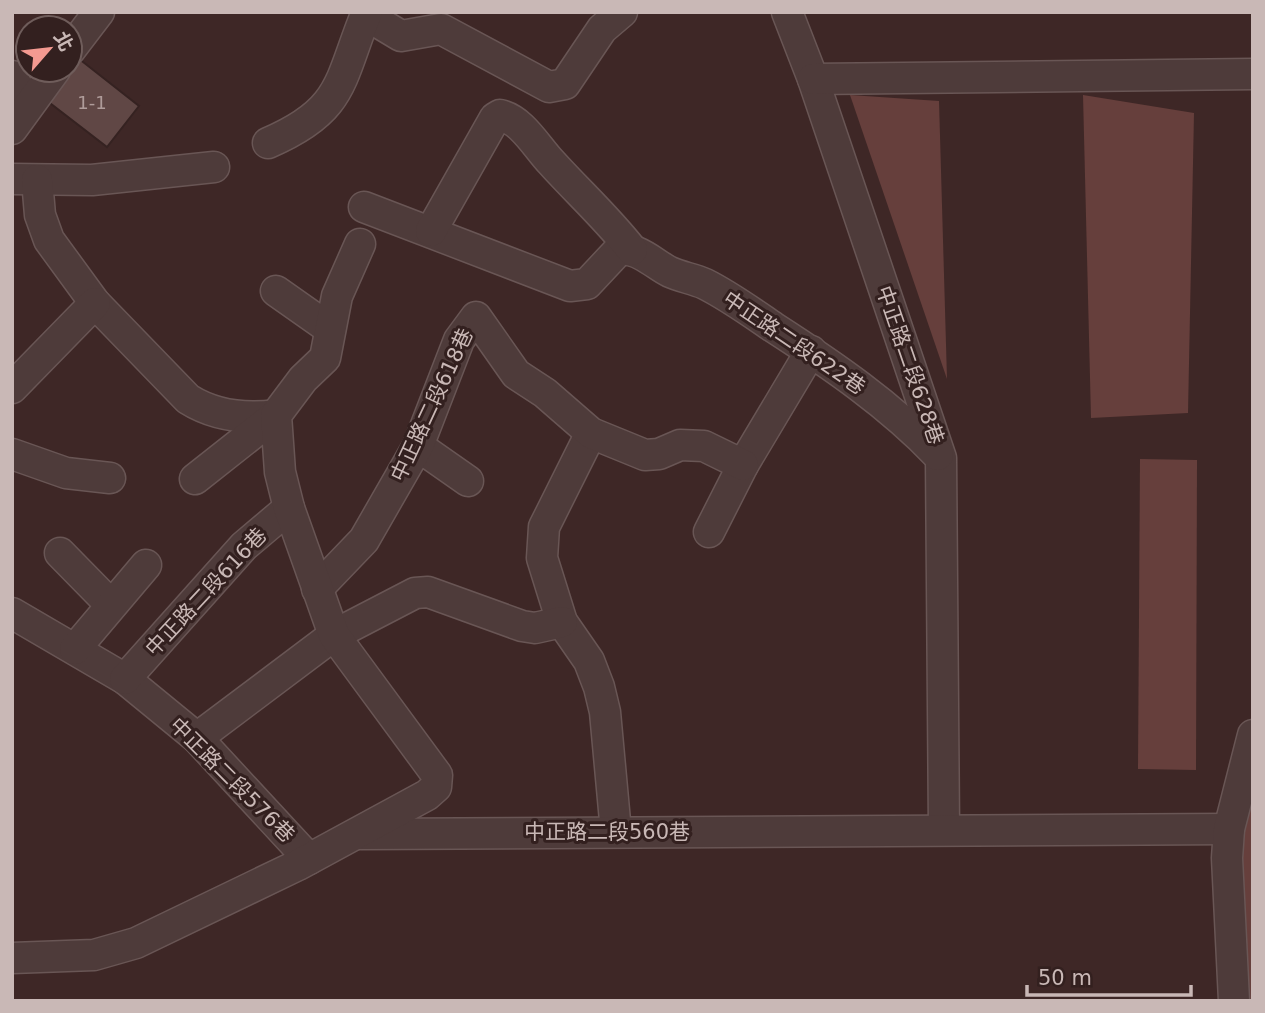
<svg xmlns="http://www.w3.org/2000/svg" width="1265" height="1013" font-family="'DejaVu Sans','Noto Sans TC',sans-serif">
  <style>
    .water { fill: #663f3c }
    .building { fill: #604745; stroke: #352221; stroke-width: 2 }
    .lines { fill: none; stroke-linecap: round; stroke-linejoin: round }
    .minor-casing { stroke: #695655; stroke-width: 33 }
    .minor { stroke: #4e3b3a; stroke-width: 30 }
    .labels { text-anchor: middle; stroke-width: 6; stroke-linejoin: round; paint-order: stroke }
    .number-label { font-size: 18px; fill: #af9c9a }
    .street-label { font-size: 21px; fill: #c9b8b6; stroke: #33201f }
  </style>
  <rect width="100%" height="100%" fill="#3e2726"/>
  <g class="water">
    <polygon points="850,95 939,101 947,379"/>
    <polygon points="1083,95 1194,113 1188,413 1091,418"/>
    <polygon points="1140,459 1197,460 1196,770 1138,769"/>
    <polygon points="1253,792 1253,1001 1247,1001 1242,840"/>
  </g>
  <polygon class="building" points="78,58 139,106 107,147 46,100"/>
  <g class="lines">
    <defs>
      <g id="minor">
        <polyline points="787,12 813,79 941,458 944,830"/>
        <polyline points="366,15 401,36 441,29 549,87 565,84 602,29 622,12"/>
        <polyline points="70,50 99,12"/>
        <polyline points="12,76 27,106"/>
        <polyline points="813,79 1253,74"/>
        <polyline points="12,129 55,70"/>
        <path d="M268 143C345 110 339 80 367 12"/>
        <polyline points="12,179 92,180 214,167"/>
        <path d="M37 180 40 215 49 240 95 303 188 399C215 416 246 419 276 415"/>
        <path d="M364 207 570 286 587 284 617 252C634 243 655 265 670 272 681 277 694 279 705 284 729 296 751 312 773 327 832 365 889 404 938 455"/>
        <path d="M431 231 495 118 500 115C522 120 536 146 551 162 579 193 606 217 632 250"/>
        <polyline points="276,291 330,329"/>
        <polyline points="12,388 95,303"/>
        <polyline points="591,433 544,527 542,558 562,622 589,661 599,687 605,712 616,832"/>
        <polyline points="418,446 468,481"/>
        <polyline points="12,454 66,473 110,478"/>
        <polyline points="195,479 276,415"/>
        <polyline points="709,532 743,465 811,351"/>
        <polyline points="60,553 111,605"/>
        <polyline points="317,589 364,540 418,446 459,340 476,317 516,374 545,393 591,433 645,455 659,454 680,445 704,446 743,465"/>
        <polyline points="12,613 125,679 197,738 309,859"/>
        <polyline points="75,649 146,565"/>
        <polyline points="125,679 244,546 289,508"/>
        <polyline points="197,738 334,635 415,593 428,592 522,626 535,628 562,622"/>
        <polyline points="361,834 1229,829"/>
        <polyline points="12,958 94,955 136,943 298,865 427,795 436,787 437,775 334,635 289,508 280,472 276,415 303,379 325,358 337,296 360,244"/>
        <polyline points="1234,1001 1227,858 1229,829 1253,735"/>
      </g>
    </defs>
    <use href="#minor" class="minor-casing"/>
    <use href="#minor" class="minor"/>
  </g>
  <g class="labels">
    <g class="number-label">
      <text x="92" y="109">1-1</text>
    </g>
    <g class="street-label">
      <text transform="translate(794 343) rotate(34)" y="7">中正路二段622巷</text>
      <text transform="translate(910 365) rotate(71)" y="7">中正路二段628巷</text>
      <text transform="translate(432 405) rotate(-65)" y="7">中正路二段618巷</text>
      <text transform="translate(206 592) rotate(-47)" y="7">中正路二段616巷</text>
      <text transform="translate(232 780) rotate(45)" y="7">中正路二段576巷</text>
      <text x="607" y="839">中正路二段560巷</text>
    </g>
  </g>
  <rect width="1265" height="1013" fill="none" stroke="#c9b8b6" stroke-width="28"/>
  <g transform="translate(49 49) rotate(62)"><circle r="33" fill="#33201f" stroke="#6f5d5b" stroke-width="2"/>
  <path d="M0-5L12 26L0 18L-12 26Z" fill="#f49a91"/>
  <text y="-10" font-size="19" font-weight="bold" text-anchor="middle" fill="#c9b8b6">北</text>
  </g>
  <path d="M1027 985v10h164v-10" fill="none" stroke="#c9b8b6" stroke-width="3.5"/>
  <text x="1038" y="985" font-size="21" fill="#c9b8b6" stroke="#33201f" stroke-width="5" paint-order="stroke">50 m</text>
</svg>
